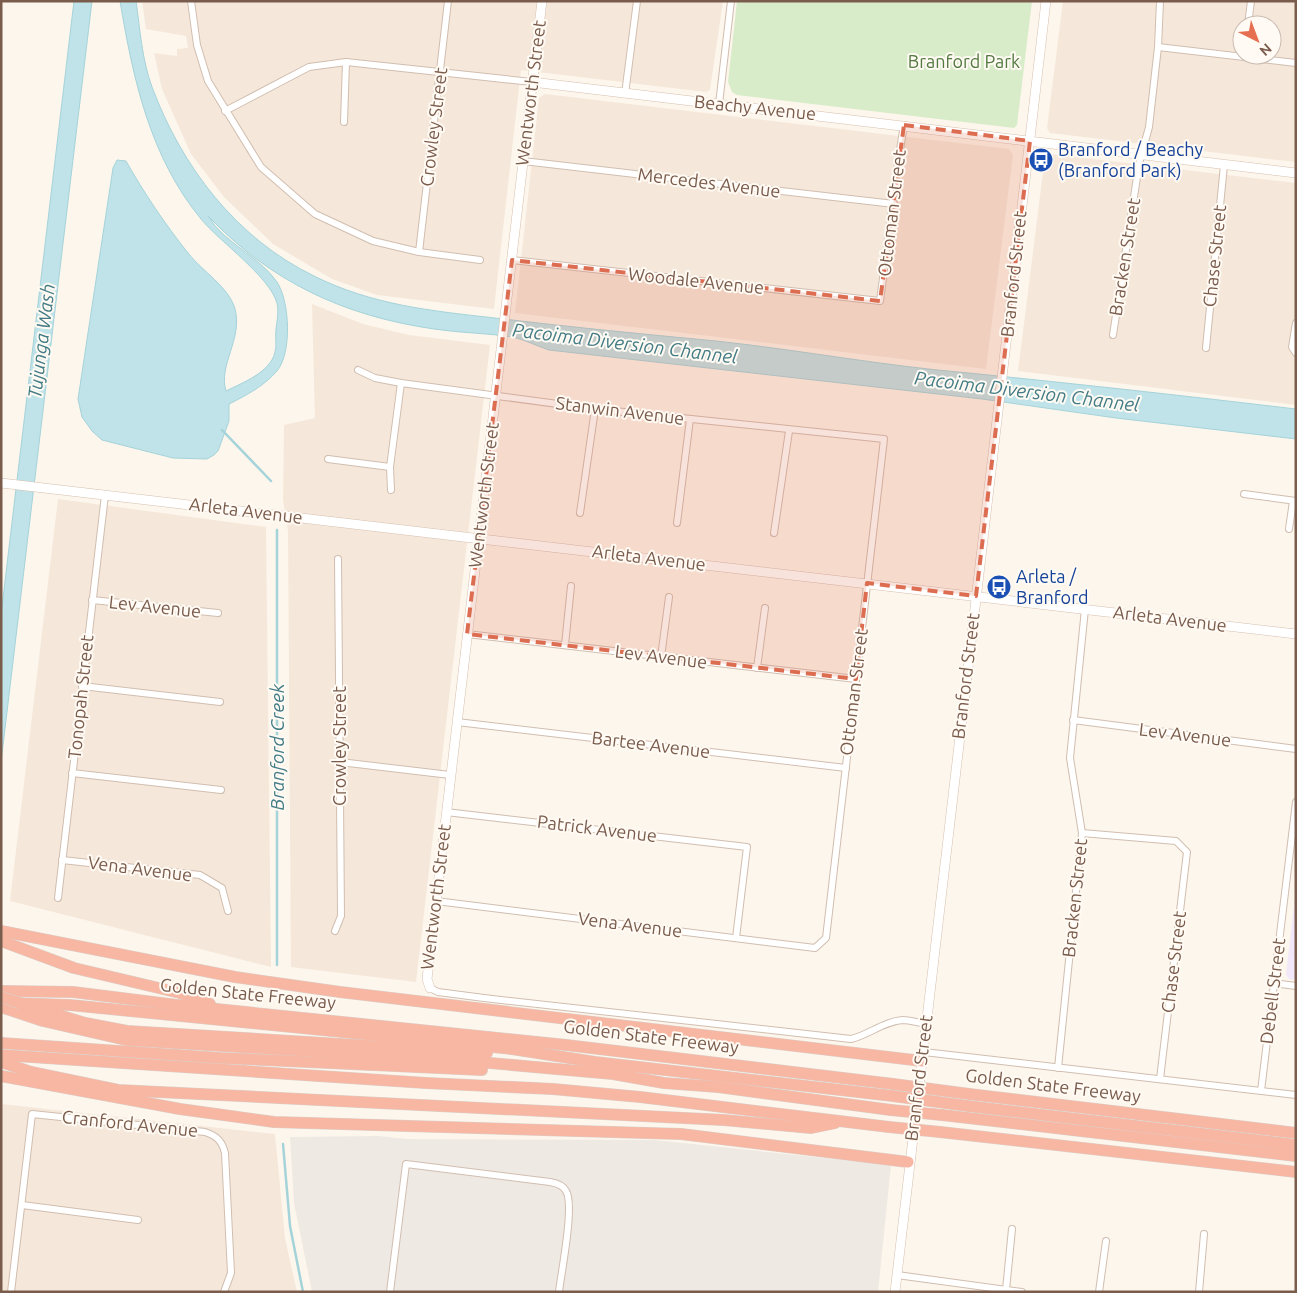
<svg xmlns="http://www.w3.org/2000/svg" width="1297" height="1293" font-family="Ubuntu,sans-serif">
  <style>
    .residential { fill: #f5e8da; fill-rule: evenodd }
    .industrial { fill: #efe9e4 }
    .education { fill: #f3e8fa }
    .green { fill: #d8ecc9 }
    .water { fill: #bfe3e8; stroke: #a5d3da }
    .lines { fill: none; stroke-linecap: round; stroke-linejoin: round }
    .stream { stroke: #a5d3da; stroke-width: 2.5 }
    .street-casing { stroke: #d1beb0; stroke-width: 8 }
    .secondary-casing { stroke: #d6c0b0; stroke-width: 10 }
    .highway-casing { stroke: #dad1cd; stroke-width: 12 }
    .street { stroke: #fff; stroke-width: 6 }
    .secondary { stroke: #fff; stroke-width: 9 }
    .highway { stroke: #f7b7a3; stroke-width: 11 }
    .highway-bridge-casing { stroke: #dad1cd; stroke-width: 12; stroke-linecap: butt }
    .highway-bridge { stroke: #f7b7a3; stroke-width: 11 }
    .marked { fill: #dc6d51; fill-opacity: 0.2; stroke: #dc6d51; stroke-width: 4; stroke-dasharray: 10 6; stroke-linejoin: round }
    .labels { text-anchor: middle; stroke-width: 4; stroke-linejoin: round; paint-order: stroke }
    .park-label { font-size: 18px; fill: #537a41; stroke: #fffaf3 }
    .street-label { font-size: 18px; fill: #7a5c4d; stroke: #fffaf3 }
    .transit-label { font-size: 18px; fill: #164399; stroke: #fffaf3; text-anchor: start }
    .water-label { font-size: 19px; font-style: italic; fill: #437c86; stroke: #fffaf3 }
  </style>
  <rect width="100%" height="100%" fill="#fdf6ec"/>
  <g class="residential">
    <polygon points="142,1 723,1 710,90 706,92 521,70 494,309 377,295 332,279 273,244 224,197 191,154 162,89 154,53 177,56 177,49 188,48 186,36 146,29"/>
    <path d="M1063 1H1296V162L1050 133 1047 128ZM1242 25H1272V55H1242Z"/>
    <polygon points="545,94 1009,149 1013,155 986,369 515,313 539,98"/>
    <polygon points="1050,154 1296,183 1296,405 1018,371 1045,157"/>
    <polygon points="312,304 363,324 409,335 490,345 416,982 291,967 288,531 283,500 284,425 315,418"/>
    <polygon points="58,499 266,527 271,967 10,901"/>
    <polygon points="1,1104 275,1134 285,1238 297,1292 1,1292"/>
  </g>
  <polygon class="industrial" points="379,1136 407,1139 654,1140 891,1165 878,1292 312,1292 294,1203 290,1137"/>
  <polygon class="education" points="1296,889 1296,980 1289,979 1286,974"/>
  <polygon class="green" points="737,1 1032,1 1017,125 1014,128 737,95 732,92 728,82"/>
  <g class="water">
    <polygon points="74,1 92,1 1,762 1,615"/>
    <path d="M120 1H136C140 29 142 60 152 87 182 167 236 238 314 276 372 305 432 311 495 318 569 327 642 334 716 341 800 350 884 366 969 373 1078 384 1187 396 1296 409V439L1116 418 982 399 549 350C537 346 525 340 513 337 487 333 460 333 434 329 344 316 271 282 208 216 224 243 259 256 277 282 290 302 292 353 277 371 264 386 247 395 229 404V421L218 451 214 455 207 459 173 458 102 440 92 431 82 417 78 399 113 168 117 160 126 161C144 193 165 224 188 253 202 271 229 287 235 309 243 339 218 365 226 391 242 383 271 372 275 352 277 345 275 337 276 329 277 321 279 311 277 303 269 276 221 243 201 219 150 157 133 79 120 1Z"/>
  </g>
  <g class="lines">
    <g class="stream">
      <polyline points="222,430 271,481"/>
      <polyline points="277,530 277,965"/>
      <polyline points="283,1144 290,1226 303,1292"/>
    </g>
    <defs>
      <g id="street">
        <polyline points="191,1 197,45 208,81 261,167 315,214 373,241 419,252 480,260"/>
        <polyline points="1248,25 1251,1"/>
        <polyline points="1158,47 1296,63"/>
        <polyline points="625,94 637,1"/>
        <polyline points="719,104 731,1"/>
        <polyline points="225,111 309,67 346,62 532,82"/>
        <polyline points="344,122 346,62"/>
        <polyline points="523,161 894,204"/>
        <polyline points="419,252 448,1"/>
        <path d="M512 260 880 301C888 242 894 183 904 125"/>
        <polyline points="1296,323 1292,347 1296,353"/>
        <polyline points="1113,335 1139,164 1149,127 1158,47 1160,1"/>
        <polyline points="1206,348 1224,165"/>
        <polyline points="358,370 375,378 401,383 595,409 884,439 826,938 815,948 436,901"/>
        <polyline points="328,459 390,467"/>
        <polyline points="391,490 390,467 401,383"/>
        <polyline points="1244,494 1296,501"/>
        <polyline points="580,513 595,409"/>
        <polyline points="677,523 690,419"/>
        <polyline points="1289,529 1293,501"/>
        <polyline points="774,533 789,431"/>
        <polyline points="92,600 218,613"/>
        <polyline points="467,634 856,679"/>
        <polyline points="565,645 571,586"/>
        <polyline points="661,657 669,597"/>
        <polyline points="757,668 765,608"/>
        <polyline points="82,686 220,702"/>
        <polyline points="1073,720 1296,749"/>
        <polyline points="457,722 846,768"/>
        <polyline points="340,762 450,775"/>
        <polyline points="72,773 221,790"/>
        <polyline points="446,812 747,847 736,938"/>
        <polyline points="1082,833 1176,841 1187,852 1160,1079"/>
        <polyline points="62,860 200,875 222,888 228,911"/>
        <polyline points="58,898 105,495"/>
        <polyline points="335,931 341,916 338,559"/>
        <polyline points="1273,983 1296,986"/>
        <path d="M430 988 438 992 484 998 851 1039C869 1035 884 1021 903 1020 910 1020 919 1023 927 1024"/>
        <polyline points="924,1052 1296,1095"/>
        <polyline points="1058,1068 1082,833 1070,758 1085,609"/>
        <polyline points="1261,1091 1296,802"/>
        <polyline points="22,1205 138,1220"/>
        <polyline points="897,1275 1022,1292"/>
        <polyline points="1006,1290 1012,1229"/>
        <path d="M11 1292 32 1114 205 1132C217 1136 222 1141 225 1153L231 1273 224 1292"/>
        <path d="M390 1292 406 1164 550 1182C556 1183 563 1185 566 1191 575 1205 561 1273 559 1292"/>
        <polyline points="1099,1292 1106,1241"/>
        <polyline points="1199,1292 1204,1234"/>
      </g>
      <g id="secondary">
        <polyline points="532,82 1296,173"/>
        <polyline points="1,483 1296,634"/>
        <polyline points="430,988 427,979 542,1"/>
        <polyline points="895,1292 1046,1"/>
      </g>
      <g id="highway">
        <polyline points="1,931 235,977 340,992 922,1061"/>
        <polyline points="1,941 74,968 180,993 210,1004"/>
        <polyline points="1,991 73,992 177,1005 566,1045 893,1084"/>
        <polyline points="10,1003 70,1005 512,1049 595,1062 893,1096"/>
        <polyline points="29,1006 85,1023 127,1031 487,1053"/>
        <polyline points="1,1007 43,1021 126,1040 456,1060 613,1074 664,1083 718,1087 891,1110"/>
        <polyline points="1,1043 221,1058 482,1070"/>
        <polyline points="1,1055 426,1083 553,1089 640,1097 889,1127"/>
        <polyline points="1,1062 31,1072 118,1090 724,1120 811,1128 835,1123"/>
        <polyline points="1,1076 180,1109 274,1122 681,1134 908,1162"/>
        <polyline points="969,1094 1296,1133"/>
        <polyline points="968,1106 1296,1145"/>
        <polyline points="942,1115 1296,1156"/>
        <polyline points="940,1132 1296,1172"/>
      </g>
    </defs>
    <use href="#street" class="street-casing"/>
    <use href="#secondary" class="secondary-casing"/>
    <use href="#highway" class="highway-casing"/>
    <use href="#street" class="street"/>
    <use href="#secondary" class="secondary"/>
    <use href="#highway" class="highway"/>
    <defs>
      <g id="highway-bridge">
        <polyline points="1,997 20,1003"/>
        <polyline points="893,1084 969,1094"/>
        <polyline points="893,1096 968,1106"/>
        <polyline points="891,1110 942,1115"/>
        <polyline points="889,1127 940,1132"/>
      </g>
    </defs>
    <use href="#highway-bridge" class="highway-bridge-casing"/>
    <use href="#highway-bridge" class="highway-bridge"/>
  </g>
  <path class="marked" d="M904 125 1030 141 976 596 867 583 856 679 467 634 512 260 880 301Z"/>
  <defs>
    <symbol id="bus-disc" viewBox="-11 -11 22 22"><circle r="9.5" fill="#1a4fb4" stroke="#fffaf3"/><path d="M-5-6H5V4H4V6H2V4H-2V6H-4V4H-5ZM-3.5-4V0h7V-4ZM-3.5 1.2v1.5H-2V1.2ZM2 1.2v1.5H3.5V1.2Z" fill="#fff"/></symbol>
  </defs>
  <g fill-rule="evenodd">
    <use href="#bus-disc" x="1027" y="146" width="28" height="28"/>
    <use href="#bus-disc" x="985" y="573" width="28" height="28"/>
  </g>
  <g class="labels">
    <g class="park-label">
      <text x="964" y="68">Branford Park</text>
    </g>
    <g class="street-label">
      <text transform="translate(531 93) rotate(-83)" y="6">Wentworth Street</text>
      <text transform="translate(755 108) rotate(6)" y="6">Beachy Avenue</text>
      <text transform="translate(434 127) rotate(-83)" y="6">Crowley Street</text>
      <text transform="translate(709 183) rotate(7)" y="6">Mercedes Avenue</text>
      <text transform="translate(892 213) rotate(-83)" y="6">Ottoman Street</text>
      <text transform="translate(1215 256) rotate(-84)" y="6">Chase Street</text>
      <text transform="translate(1125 257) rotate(-81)" y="6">Bracken Street</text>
      <text transform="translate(1014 274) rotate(-84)" y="6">Branford Street</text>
      <text transform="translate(696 281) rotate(6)" y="6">Woodale Avenue</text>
      <text transform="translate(620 411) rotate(7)" y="6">Stanwin Avenue</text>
      <text transform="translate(484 495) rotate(-83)" y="6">Wentworth Street</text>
      <text transform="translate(246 511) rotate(7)" y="6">Arleta Avenue</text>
      <text transform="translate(649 558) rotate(7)" y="6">Arleta Avenue</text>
      <text transform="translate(155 607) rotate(6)" y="6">Lev Avenue</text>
      <text transform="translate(1170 619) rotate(7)" y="6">Arleta Avenue</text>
      <text transform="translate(661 657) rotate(7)" y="6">Lev Avenue</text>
      <text transform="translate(966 676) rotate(-83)" y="6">Branford Street</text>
      <text transform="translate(854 692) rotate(-83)" y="6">Ottoman Street</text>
      <text transform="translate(81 697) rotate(-84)" y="6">Tonopah Street</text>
      <text transform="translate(1185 735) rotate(7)" y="6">Lev Avenue</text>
      <text transform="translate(651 745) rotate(7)" y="6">Bartee Avenue</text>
      <text transform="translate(340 746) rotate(-90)" y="6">Crowley Street</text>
      <text transform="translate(597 829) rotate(7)" y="6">Patrick Avenue</text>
      <text transform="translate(140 869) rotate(7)" y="6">Vena Avenue</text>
      <text transform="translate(436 897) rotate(-83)" y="6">Wentworth Street</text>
      <text transform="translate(1075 898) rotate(-84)" y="6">Bracken Street</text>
      <text transform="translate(630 925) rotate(7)" y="6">Vena Avenue</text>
      <text transform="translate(1174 962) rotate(-83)" y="6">Chase Street</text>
      <text transform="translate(1273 991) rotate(-83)" y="6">Debell Street</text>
      <text transform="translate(248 994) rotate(6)" y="6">Golden State Freeway</text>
      <text transform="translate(651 1037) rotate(7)" y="6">Golden State Freeway</text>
      <text transform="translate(919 1078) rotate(-83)" y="6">Branford Street</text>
      <text transform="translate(1053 1086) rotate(7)" y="6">Golden State Freeway</text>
      <text transform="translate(130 1124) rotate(6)" y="6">Cranford Avenue</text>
    </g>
    <g class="transit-label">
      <text x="1058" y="156">Branford / Beachy<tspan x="1058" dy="21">(Branford Park)</tspan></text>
      <text x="1016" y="583">Arleta /<tspan x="1016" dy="21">Branford</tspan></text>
    </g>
    <g class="water-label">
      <text transform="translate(41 341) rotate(-83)" y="7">Tujunga Wash</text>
      <text transform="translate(625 343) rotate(7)" y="7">Pacoima Diversion Channel</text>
      <text transform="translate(1027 391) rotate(7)" y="7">Pacoima Diversion Channel</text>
      <text transform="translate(277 747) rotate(-90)" y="7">Branford Creek</text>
    </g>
  </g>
  <rect width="1297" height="1293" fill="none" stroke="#7a5c4d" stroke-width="5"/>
  <g transform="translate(1257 40) rotate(138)"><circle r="24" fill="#fffaf3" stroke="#cabbb1"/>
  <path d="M0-4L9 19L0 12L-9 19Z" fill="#e76f51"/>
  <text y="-8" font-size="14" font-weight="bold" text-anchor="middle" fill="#7a5c4d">N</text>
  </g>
</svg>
